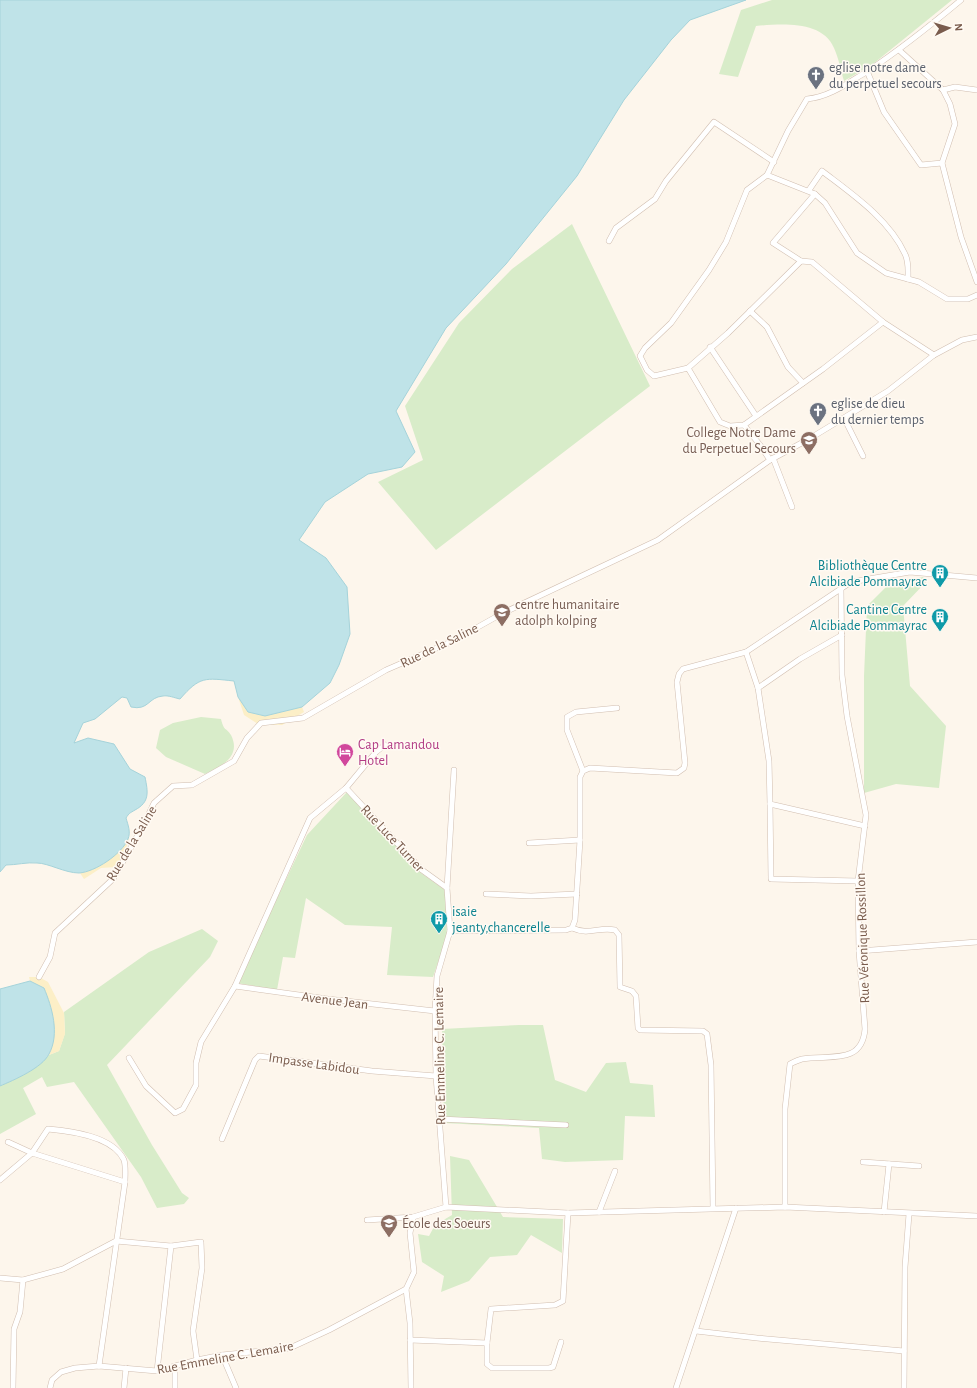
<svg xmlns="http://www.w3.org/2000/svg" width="977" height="1388" font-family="'Alegreya Sans',sans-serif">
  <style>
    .green { fill: #d8ecc9 }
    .sand { fill: #fcefc7 }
    .water { fill: #bfe3e8; stroke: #a5d3da }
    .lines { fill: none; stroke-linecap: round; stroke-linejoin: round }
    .minor-casing { stroke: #d1beb0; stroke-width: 6 }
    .minor { stroke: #fff; stroke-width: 5 }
    .labels { text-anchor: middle; stroke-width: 3; stroke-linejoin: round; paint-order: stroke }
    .worship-label { font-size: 14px; fill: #5b616d; stroke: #fffaf3; text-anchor: start }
    .education-label { font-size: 14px; fill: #785e54; stroke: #fffaf3; text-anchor: start }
    .culture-label { font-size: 14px; fill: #0d838f; stroke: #fffaf3; text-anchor: end }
    .street-label { font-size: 14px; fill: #7a5c4d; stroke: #fffaf3 }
    .hotel-label { font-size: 14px; fill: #b23c85; stroke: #fffaf3; text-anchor: start }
  </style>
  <rect width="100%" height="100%" fill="#fdf6ec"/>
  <g class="green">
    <path d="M772 0H952L873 64 844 81C841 71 839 59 834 48 822 20 781 24 756 26L738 77 719 74 741 10Z"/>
    <polygon points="572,224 650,386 436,550 378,482 423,460 405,406 459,323 512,269"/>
    <polygon points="923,577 926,582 903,606 910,686 946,726 939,788 896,784 864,793 864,676 867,606 888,585"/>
    <path d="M201 717 221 719C224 732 226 727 231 735 242 757 220 767 205 774L166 757 156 748 160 730 173 723Z"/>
    <polygon points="347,792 421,873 445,890 447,936 433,977 387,975 392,927 345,925 306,898 295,958 283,957 277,990 237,983 307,835"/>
    <polygon points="202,929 218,941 210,957 107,1065 152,1145 182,1193 189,1198 184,1204 157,1208 141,1177 74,1082 47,1087 42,1077 23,1088 36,1114 0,1134 0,1086 29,1072 49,1055 59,1051 65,1033 64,1012 149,952"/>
    <polygon points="519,1025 543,1025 555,1080 586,1092 606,1063 626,1062 630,1083 653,1085 655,1117 625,1116 623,1160 565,1162 542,1159 539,1128 444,1123 442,1029"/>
    <polygon points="450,1156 469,1160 503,1217 563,1219 562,1253 531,1235 517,1255 490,1257 469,1281 441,1292 444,1276 422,1262 418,1234 429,1236 435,1225 452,1215"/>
  </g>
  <g class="sand">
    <polygon points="238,697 248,712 265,716 302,707 304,712 282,725 258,724 244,715"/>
    <path d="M129 838 126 849 116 867 101 868 84 879 80 873C101 866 116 857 129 838Z"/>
    <polygon points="29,977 39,977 48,982 64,1013 65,1034 59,1051 49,1055 54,1033 44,988 30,981"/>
  </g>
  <g class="water">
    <path d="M0 0H746L690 20 671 40 624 100 577 176 506 264 446 328 396 411 415 452 402 467 368 474 325 502 299 540 326 558 347 587 350 634 339 665 330 683 302 707 265 716 248 712 238 697 234 681C205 678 200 676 180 699 175 698 168 695 163 696 148 697 149 711 131 707L127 698 122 697 95 719 83 723 74 743 88 738 114 744 130 769 145 777C148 792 150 802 135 810 130 813 129 813 126 818 128 825 131 832 128 839 122 854 95 872 79 873 65 873 48 863 37 863 27 862 16 865 6 865L0 872Z"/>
    <path d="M30 981 44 988C52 1007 60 1034 49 1054 42 1068 14 1080 0 1086V989Z"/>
  </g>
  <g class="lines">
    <defs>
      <g id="minor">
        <polyline points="899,50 943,90 950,104 955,124 942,163 961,237 977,282"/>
        <polyline points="867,71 884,112 921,165 942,163"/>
        <polyline points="943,90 955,87 977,90"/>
        <path d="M767 175 788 131 807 99C830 97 849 82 868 71 901 49 931 25 961 0"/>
        <path d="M809 190 822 171C852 194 889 219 905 254 909 262 908 271 908 279"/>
        <polyline points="609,241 616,228 655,199 666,181 714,122 774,162"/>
        <polyline points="801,261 773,243 815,194"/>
        <polyline points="750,311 767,327 788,367 803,383"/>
        <polyline points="710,347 756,416"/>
        <polyline points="934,355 883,322 812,262 801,261 728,333 688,368 654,376 647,370 640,356 645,348 671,323 709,270 726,242 747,190 767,175 815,194 825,203 857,253 886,273 919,282 947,299 968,299 977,295"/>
        <polyline points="688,368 720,422 730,426 744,425 823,369 883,322"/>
        <polyline points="844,418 863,456"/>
        <polyline points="744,425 760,445 770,460"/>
        <polyline points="773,458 792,507"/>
        <polyline points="842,635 800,659 758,688 769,761 770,804 865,826"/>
        <polyline points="746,652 758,688"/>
        <polyline points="583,771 567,730 567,717 576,712 617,708"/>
        <polyline points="346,788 422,870 447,888 450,931"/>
        <polyline points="770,804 771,879 858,881"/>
        <polyline points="529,843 580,840"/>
        <polyline points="447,888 454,770"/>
        <polyline points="486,894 531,896 577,894"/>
        <path d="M572 928C590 936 599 926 615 930L619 935 620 987 632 991 636 996 638 1028 640 1030 703 1031 707 1034 711 1065 713 1208"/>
        <polyline points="859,951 977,942"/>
        <polyline points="39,977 50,957 55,933 113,879 143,826 154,803 173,786 192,785 234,761 247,738 261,723 303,718 386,670 453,641 503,613 658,540 770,460 809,439 888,391 934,355 962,340 977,337"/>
        <polyline points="235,986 328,999 435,1011"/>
        <polyline points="129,1058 146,1086 175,1113 183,1109 196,1085 196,1063 201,1042 235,986 310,818 346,788 376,752 385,745"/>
        <polyline points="439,1119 566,1125"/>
        <polyline points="222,1139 255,1060 259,1056 372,1071 436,1076"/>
        <polyline points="8,1142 32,1153 125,1182 99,1366"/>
        <polyline points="863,1162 919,1166"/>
        <path d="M0 1180 32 1153 48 1129C71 1131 113 1136 124 1160 126 1166 125 1176 125 1182"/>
        <polyline points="446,1207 436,1076 435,1011 437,976 450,931 566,930 572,928 575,920 580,840 580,777 583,771 590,768 677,773 684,768 685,763 677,682 679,674 683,669 746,652 851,582 910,572 977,578"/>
        <path d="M785 1207V1109L790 1064C794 1062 798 1060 802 1059 828 1054 862 1066 865 1029L859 951 858 881 866 815 847 716 842 675 841 589"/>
        <polyline points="599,1212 615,1171"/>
        <polyline points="884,1212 889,1164"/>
        <polyline points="367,1220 413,1217 446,1207 568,1213 785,1207 977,1216"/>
        <polyline points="0,1278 23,1280 63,1269 116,1241 171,1246 201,1242 202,1268 193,1331 197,1360"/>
        <polyline points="406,1289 410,1323 411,1388"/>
        <polyline points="696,1331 757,1338 904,1351"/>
        <polyline points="410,1340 487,1343"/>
        <polyline points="561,1342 553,1367 549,1368 492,1368 487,1364 487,1343 491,1309 555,1305 563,1301 568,1213"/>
        <polyline points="222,1355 236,1388"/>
        <polyline points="175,1366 175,1388"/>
        <polyline points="157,1371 171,1246"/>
        <polyline points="13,1388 14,1329 20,1312 23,1280"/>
        <polyline points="50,1388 52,1380 61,1372 75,1368 99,1366 157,1371 197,1360 222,1355 290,1348 329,1330 406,1289 414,1272 410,1233 413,1217"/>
        <polyline points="124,1388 126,1368"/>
        <polyline points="676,1388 736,1208"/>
        <polyline points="904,1388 905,1267 909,1214"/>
      </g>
    </defs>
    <use href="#minor" class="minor-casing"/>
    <use href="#minor" class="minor"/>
  </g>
  <defs>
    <symbol id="church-pin" viewBox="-11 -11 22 30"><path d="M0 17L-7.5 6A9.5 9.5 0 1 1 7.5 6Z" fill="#6b7280" stroke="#fffaf3"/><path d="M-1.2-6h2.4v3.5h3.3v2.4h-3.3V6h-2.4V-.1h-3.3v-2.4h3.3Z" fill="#fff"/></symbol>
    <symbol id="school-pin" viewBox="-11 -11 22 30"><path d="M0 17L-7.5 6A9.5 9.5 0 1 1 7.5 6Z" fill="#8d6e63" stroke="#fffaf3"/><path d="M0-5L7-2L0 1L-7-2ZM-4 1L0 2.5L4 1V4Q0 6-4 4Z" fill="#fff"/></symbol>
    <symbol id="building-pin" viewBox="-11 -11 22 30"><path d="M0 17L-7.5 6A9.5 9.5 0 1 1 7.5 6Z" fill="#0f9aa8" stroke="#fffaf3"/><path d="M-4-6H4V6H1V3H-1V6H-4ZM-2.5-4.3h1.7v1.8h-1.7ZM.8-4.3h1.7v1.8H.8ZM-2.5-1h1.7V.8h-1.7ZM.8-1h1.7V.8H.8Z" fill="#fff"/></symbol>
    <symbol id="university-pin" viewBox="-11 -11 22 30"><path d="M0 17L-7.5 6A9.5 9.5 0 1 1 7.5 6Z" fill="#8d6e63" stroke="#fffaf3"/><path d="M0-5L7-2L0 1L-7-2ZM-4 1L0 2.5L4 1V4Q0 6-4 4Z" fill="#fff"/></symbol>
    <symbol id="hotel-pin" viewBox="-11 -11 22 30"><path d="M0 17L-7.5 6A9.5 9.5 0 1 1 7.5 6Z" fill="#d1479c" stroke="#fffaf3"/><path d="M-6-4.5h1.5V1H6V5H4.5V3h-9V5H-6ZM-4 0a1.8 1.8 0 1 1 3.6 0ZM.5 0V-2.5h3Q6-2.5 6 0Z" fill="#fff"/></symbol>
  </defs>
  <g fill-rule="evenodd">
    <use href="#church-pin" x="806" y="65" width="20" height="27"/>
    <use href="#church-pin" x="808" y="401" width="20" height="27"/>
    <use href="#school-pin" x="799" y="430" width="20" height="27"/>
    <use href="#building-pin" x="930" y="563" width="20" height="27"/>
    <use href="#university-pin" x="492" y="602" width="20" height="27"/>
    <use href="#building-pin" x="930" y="607" width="20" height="27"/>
    <use href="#hotel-pin" x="335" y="742" width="20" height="27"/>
    <use href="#building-pin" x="429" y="909" width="20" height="27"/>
    <use href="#school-pin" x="379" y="1213" width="20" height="27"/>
  </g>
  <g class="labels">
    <g class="worship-label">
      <text x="829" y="72">eglise notre dame<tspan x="829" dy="16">du perpetuel secours</tspan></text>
      <text x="831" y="408">eglise de dieu<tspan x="831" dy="16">du dernier temps</tspan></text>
    </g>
    <g class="education-label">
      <text x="796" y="437" text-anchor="end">College Notre Dame<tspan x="796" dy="16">du Perpetuel Secours</tspan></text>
      <text x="515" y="609">centre humanitaire<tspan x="515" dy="16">adolph kolping</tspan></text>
      <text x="402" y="1228">École des Soeurs</text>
    </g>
    <g class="culture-label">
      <text x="927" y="570">Bibliothèque Centre<tspan x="927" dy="16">Alcibiade Pommayrac</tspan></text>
      <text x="927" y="614">Cantine Centre<tspan x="927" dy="16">Alcibiade Pommayrac</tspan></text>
      <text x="452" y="916" text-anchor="start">isaie<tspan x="452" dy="16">jeanty,chancerelle</tspan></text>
    </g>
    <g class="street-label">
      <text transform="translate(439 645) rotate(-26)" y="5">Rue de la Saline</text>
      <text transform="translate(393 838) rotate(47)" y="5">Rue Luce Turner</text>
      <text transform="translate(131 843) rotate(-59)" y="5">Rue de la Saline</text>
      <text transform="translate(862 938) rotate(-92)" y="5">Rue Véronique Rossillon</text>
      <text transform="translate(335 1000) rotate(7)" y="5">Avenue Jean</text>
      <text transform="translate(439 1056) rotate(-91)" y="5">Rue Emmeline C. Lemaire</text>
      <text transform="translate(314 1063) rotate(8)" y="5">Impasse Labidou</text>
      <text transform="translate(225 1357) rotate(-10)" y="5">Rue Emmeline C. Lemaire</text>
    </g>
    <g class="hotel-label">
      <text x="358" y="749">Cap Lamandou<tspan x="358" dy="16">Hotel</tspan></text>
    </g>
  </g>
  <g transform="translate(949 28) rotate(85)" stroke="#fffaf3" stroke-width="3" paint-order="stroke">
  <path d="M0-3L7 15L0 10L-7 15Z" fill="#7a5c4d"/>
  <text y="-6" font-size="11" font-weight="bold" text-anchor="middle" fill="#7a5c4d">N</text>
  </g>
</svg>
